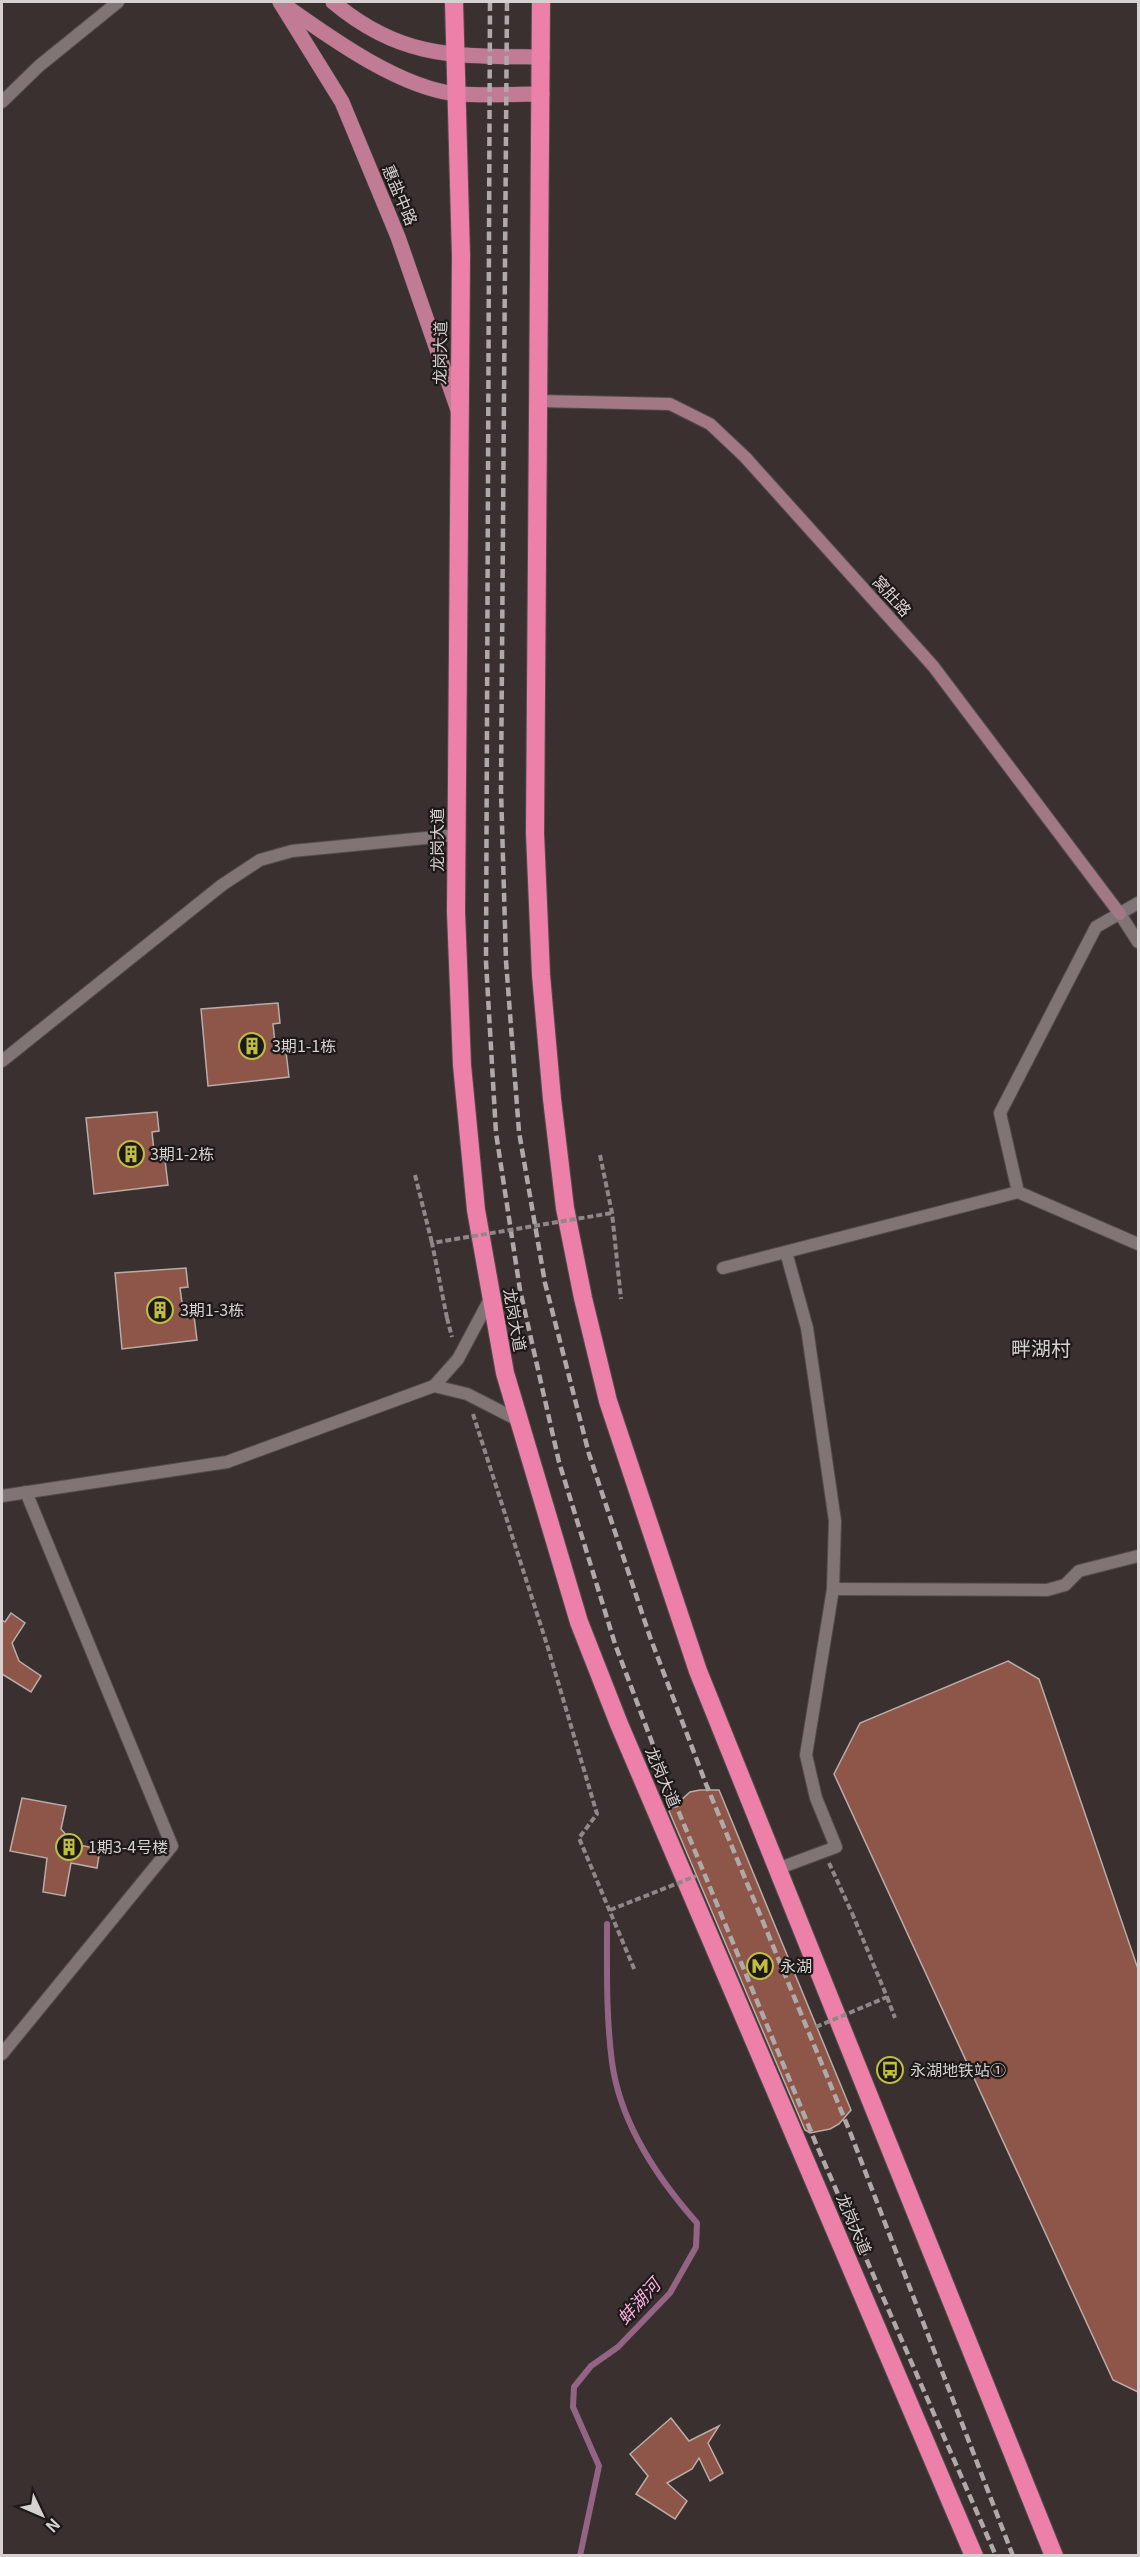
<svg xmlns="http://www.w3.org/2000/svg" width="1140" height="2557" font-family="Georgia,'Noto Sans SC',serif">
  <style>
    .lines { fill: none; stroke-linecap: round; stroke-linejoin: round }
    .stream { stroke: #946485; stroke-width: 6 }
    .building { fill: #8d5648; stroke: #b9aca9; stroke-width: 1.5 }
    .street-casing { stroke: #544c4c; stroke-width: 14 }
    .secondary-casing { stroke: #544c4c; stroke-width: 14 }
    .primary-casing { stroke: #544c4c; stroke-width: 16 }
    .highway-casing { stroke: #544c4c; stroke-width: 20 }
    .path { stroke: #908888; stroke-width: 4; stroke-dasharray: 6 3; stroke-linecap: butt }
    .street { stroke: #817475; stroke-width: 12 }
    .secondary { stroke: #a17884; stroke-width: 12 }
    .primary { stroke: #c27b94; stroke-width: 15 }
    .highway { stroke: #ed80a8; stroke-width: 18 }
    .rail { stroke: #b0a9a9; stroke-width: 4.5; stroke-dasharray: 9 4.5; stroke-linecap: butt }
    .path-bridge { stroke: #908888; stroke-width: 4; stroke-dasharray: 6 3; stroke-linecap: butt }
    .labels { text-anchor: middle; stroke-width: 4.5; stroke-linejoin: round; paint-order: stroke }
    .street-label { font-size: 16px; fill: #d7d0d0; stroke: #1e1919 }
    .poi-label { font-size: 16px; fill: #d7d0d0; stroke: #1e1919; text-anchor: start }
    .water-label { font-size: 18px; font-style: italic; fill: #faafe1; stroke: #1e1919 }
    .quarter-label { font-size: 20px; fill: #d7d0d0; stroke: #1e1919 }
  </style>
  <rect width="100%" height="100%" fill="#3a3030"/>
  <g class="lines">
    <path class="stream" d="M580 2556 599 2466 573 2407 574 2387 591 2366 618 2347 670 2293 696 2247 697 2223C658 2179 620 2122 612 2062 606 2016 607 1970 607 1924"/>
  </g>
  <g class="building">
    <polygon points="278,1003 280,1023 273,1024 276,1053 286,1052 289,1077 208,1086 201,1009"/>
    <polygon points="157,1112 159,1131 152,1132 155,1161 165,1160 168,1185 94,1194 86,1118"/>
    <polygon points="186,1268 188,1287 180,1288 184,1317 194,1316 197,1340 122,1349 115,1273"/>
    <polygon points="11,1613 25,1623 12,1643 19,1661 41,1676 31,1692 2,1674 2,1620 5,1622"/>
    <polygon points="1008,1661 1039,1679 1138,1969 1138,2392 1113,2380 834,1774 860,1723"/>
    <polygon points="700,1790 719,1790 851,2110 839,2124 830,2129 810,2133 805,2130 669,1811 690,1792"/>
    <polygon points="22,1798 66,1806 61,1829 74,1844 100,1849 97,1868 71,1863 65,1896 43,1892 47,1858 10,1851"/>
    <polygon points="671,2418 689,2441 719,2426 708,2443 723,2473 710,2481 699,2458 692,2469 667,2483 687,2501 675,2519 636,2494 648,2476 630,2454"/>
  </g>
  <g class="lines">
    <defs>
      <g id="street">
        <polyline points="2,102 39,66 118,2"/>
        <polyline points="1120,914 1138,942"/>
        <polyline points="2,1061 222,885 260,860 292,851 456,835"/>
        <polyline points="1018,1192 1000,1113 1096,927 1138,903"/>
        <polyline points="723,1268 1018,1192 1138,1244"/>
        <polyline points="491,1297 458,1359 434,1386 467,1394 518,1420"/>
        <polyline points="2,1496 227,1462 434,1386"/>
        <polyline points="833,1589 1047,1590 1065,1585 1079,1571 1138,1556"/>
        <polyline points="777,1869 836,1847 816,1798 806,1755 833,1589 835,1521 807,1328 786,1252"/>
        <polyline points="2,2054 172,1846 26,1492"/>
      </g>
      <polyline id="secondary" points="540,401 670,404 710,424 745,457 933,666 1120,914"/>
      <g id="primary">
        <polyline points="280,2 342,102 398,237 458,410"/>
        <path d="M333 2C402 60 457 56 542 57"/>
        <path d="M287 7C332 39 402 89 458 94 486 96 514 94 542 94"/>
      </g>
      <g id="highway">
        <polyline points="454,2 461,256 456,912 462,1065 476,1210 505,1373 579,1622 619,1724 974,2556"/>
        <polyline points="541,2 535,833 541,975 552,1099 565,1208 583,1298 608,1401 698,1671 1054,2556"/>
      </g>
    </defs>
    <use href="#street" class="street-casing"/>
    <use href="#secondary" class="secondary-casing"/>
    <use href="#primary" class="primary-casing"/>
    <use href="#highway" class="highway-casing"/>
    <g class="path">
      <polyline points="600,1155 612,1213 621,1299"/>
      <polyline points="415,1175 432,1243"/>
      <polyline points="447,1318 452,1337"/>
      <polyline points="473,1414 548,1648 597,1814 579,1838 635,1971"/>
      <polyline points="829,1863 852,1913"/>
      <polyline points="887,1997 895,2018"/>
    </g>
    <use href="#street" class="street"/>
    <use href="#secondary" class="secondary"/>
    <use href="#primary" class="primary"/>
    <use href="#highway" class="highway"/>
    <g class="rail">
      <polyline points="490,2 486,962 496,1133 520,1290 559,1462 615,1644 673,1798 817,2146 996,2556"/>
      <polyline points="507,2 501,790 506,961 519,1132 545,1283 589,1454 650,1637 706,1784 850,2132 1013,2556"/>
    </g>
    <g class="path-bridge">
      <polyline points="447,1318 432,1243 612,1213"/>
      <polyline points="610,1910 696,1876"/>
      <polyline points="816,2027 887,1997 852,1913"/>
    </g>
  </g>
  <defs>
    <symbol id="building-ring" viewBox="-11 -11 22 22"><circle r="9.5" fill="#1e1919" stroke="#bfbe41" stroke-width="1.5"/><path d="M-4-6H4V6H1V3H-1V6H-4ZM-2.5-4.3h1.7v1.8h-1.7ZM.8-4.3h1.7v1.8H.8ZM-2.5-1h1.7V.8h-1.7ZM.8-1h1.7V.8H.8Z" fill="#bfbe41"/></symbol>
    <symbol id="metro-ring" viewBox="-11 -11 22 22"><circle r="9.5" fill="#1e1919" stroke="#bfbe41" stroke-width="1.5"/><path d="M-5.5 5V-5H-3L0 0L3-5H5.5V5H3V-.5L0 4L-3-.5V5Z" fill="#bfbe41"/></symbol>
    <symbol id="bus-ring" viewBox="-11 -11 22 22"><circle r="9.5" fill="#1e1919" stroke="#bfbe41" stroke-width="1.5"/><path d="M-5-6H5V4H4V6H2V4H-2V6H-4V4H-5ZM-3.5-4V0h7V-4ZM-3.5 1.2v1.5H-2V1.2ZM2 1.2v1.5H3.5V1.2Z" fill="#bfbe41"/></symbol>
  </defs>
  <g fill-rule="evenodd">
    <use href="#building-ring" x="237" y="1031" width="30" height="30"/>
    <use href="#building-ring" x="116" y="1139" width="30" height="30"/>
    <use href="#building-ring" x="145" y="1295" width="30" height="30"/>
    <use href="#building-ring" x="54" y="1832" width="30" height="30"/>
    <use href="#metro-ring" x="745" y="1951" width="30" height="30"/>
    <use href="#bus-ring" x="875" y="2055" width="30" height="30"/>
  </g>
  <g class="labels">
    <g class="street-label">
      <text transform="translate(400 195) rotate(67)" y="6">惠盐中路</text>
      <text transform="translate(440 353) rotate(-89)" y="6">龙岗大道</text>
      <text transform="translate(892 596) rotate(48)" y="6">窝肚路</text>
      <text transform="translate(437 840) rotate(-90)" y="6">龙岗大道</text>
      <text transform="translate(515 1320) rotate(80)" y="6">龙岗大道</text>
      <text transform="translate(663 1777) rotate(67)" y="6">龙岗大道</text>
      <text transform="translate(854 2224) rotate(67)" y="6">龙岗大道</text>
    </g>
    <g class="poi-label">
      <text x="272" y="1052">3期1-1栋</text>
      <text x="150" y="1160">3期1-2栋</text>
      <text x="180" y="1316">3期1-3栋</text>
      <text x="88" y="1853">1期3-4号楼</text>
      <text x="780" y="1972">永湖</text>
      <text x="910" y="2076">永湖地铁站①</text>
    </g>
    <g class="water-label">
      <text transform="translate(639 2302) rotate(-48)" y="6">蚌湖河</text>
    </g>
    <g class="quarter-label">
      <text x="1041" y="1356">畔湖村</text>
    </g>
  </g>
  <rect width="1140" height="2557" fill="none" stroke="#d7d0d0" stroke-width="6"/>
  <g transform="translate(42 2515) rotate(134)" stroke="#1e1919" stroke-width="4.5" paint-order="stroke">
  <path d="M0-4.5L10 22L0 15L-10 22Z" fill="#d7d0d0"/>
  <text y="-9" font-size="16" font-weight="bold" text-anchor="middle" fill="#d7d0d0">N</text>
  </g>
</svg>
